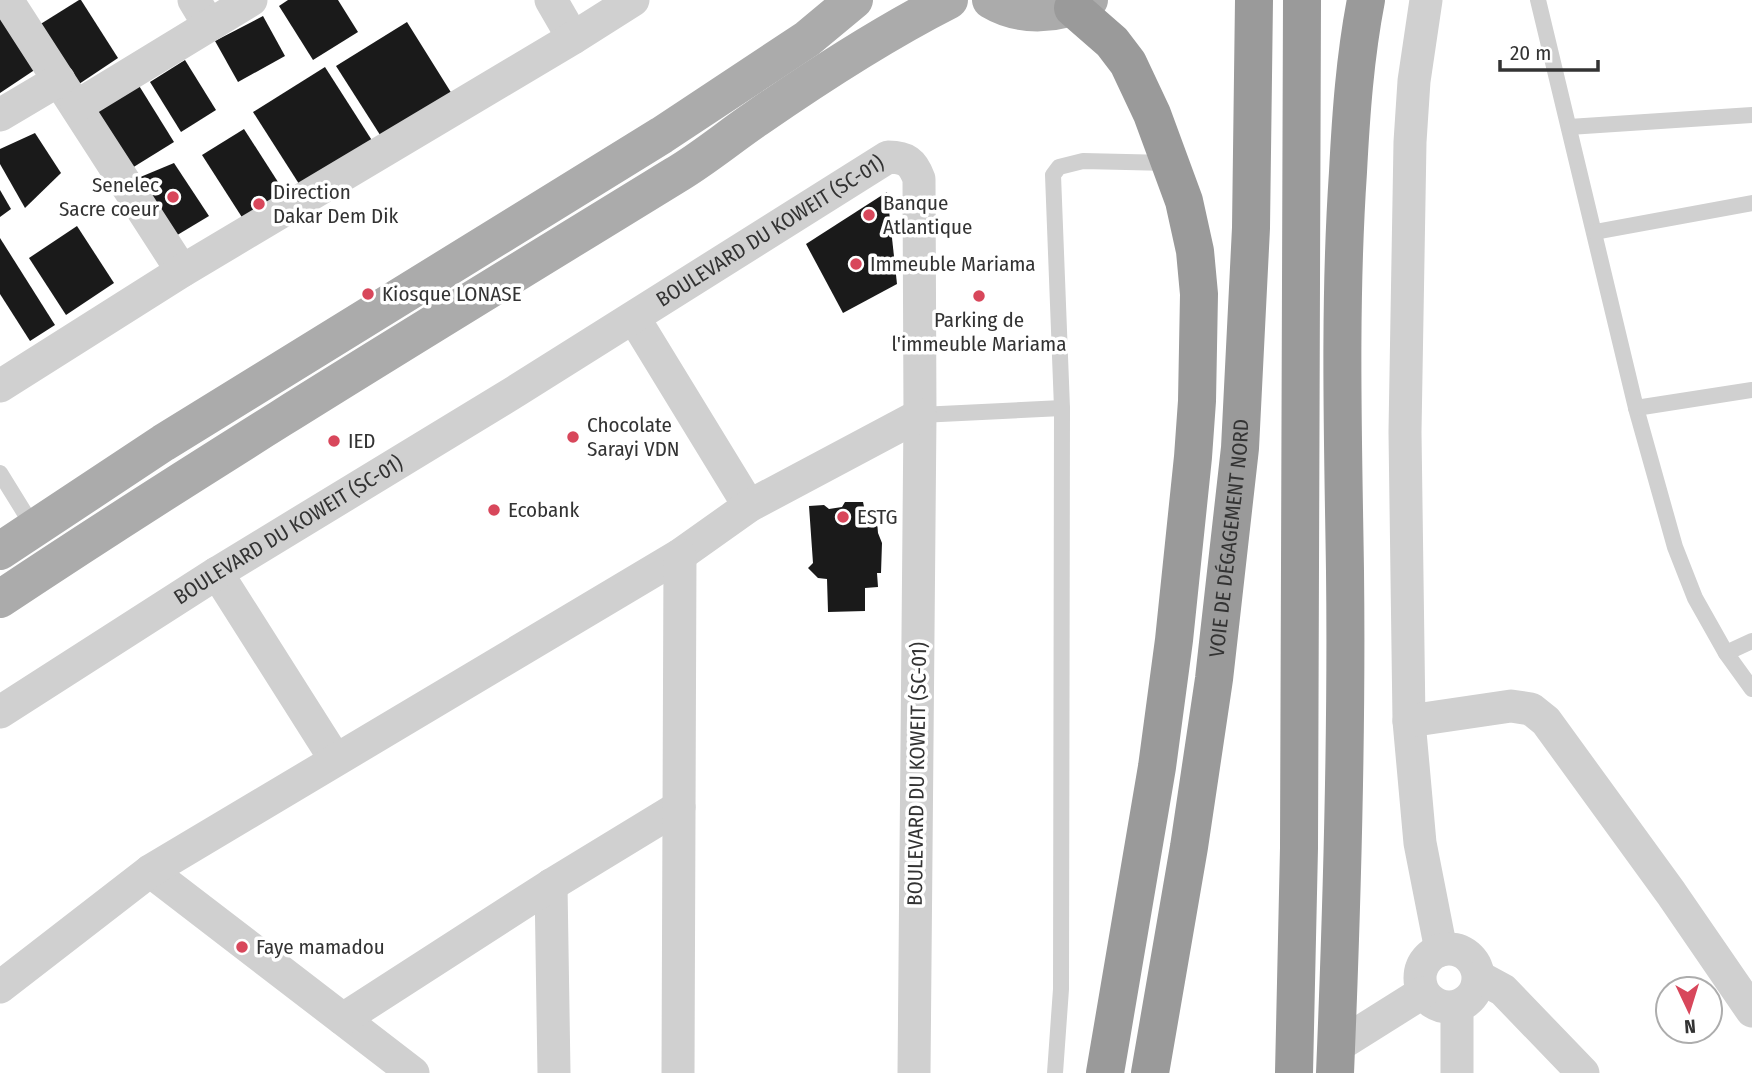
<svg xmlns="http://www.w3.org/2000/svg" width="1752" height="1073" font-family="'Fira Sans Condensed',sans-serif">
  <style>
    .building { fill: #1a1a1a }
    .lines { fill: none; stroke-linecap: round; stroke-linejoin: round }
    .lane { stroke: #d0d0d0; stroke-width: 16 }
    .street { stroke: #d0d0d0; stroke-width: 33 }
    .primary { stroke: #ababab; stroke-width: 38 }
    .highway { stroke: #9a9a9a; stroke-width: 38 }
    .poi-dot { fill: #d8475b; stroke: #fff; stroke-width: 2.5 }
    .labels { text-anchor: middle; stroke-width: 7; stroke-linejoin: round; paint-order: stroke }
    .poi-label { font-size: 21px; fill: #333; stroke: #fff; text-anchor: start }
    .street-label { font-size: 21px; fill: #333; stroke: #fff }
  </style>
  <rect width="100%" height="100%" fill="#fff"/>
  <g class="building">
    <polygon points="79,0 81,0 118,58 73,88 39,25"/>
    <polygon points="288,0 338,0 358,32 313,60 279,6"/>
    <polygon points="0,12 36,69 0,93"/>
    <polygon points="263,16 285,56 238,82 215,41"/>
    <polygon points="407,22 452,94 382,138 336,66"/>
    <polygon points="185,60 216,110 181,132 150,82"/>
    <polygon points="325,67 373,142 301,187 253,112"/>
    <polygon points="133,76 174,142 132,168 91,102"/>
    <polygon points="244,129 287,196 245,222 202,155"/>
    <polygon points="35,133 61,173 25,208 0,164 0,149"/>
    <polygon points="174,163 209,216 174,237 138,178"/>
    <polygon points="0,190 11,209 0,217"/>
    <polygon points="887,192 897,284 843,313 806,244"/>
    <polygon points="77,226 114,283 66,315 29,258"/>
    <polygon points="0,238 55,325 30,341 0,294"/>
    <polygon points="845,502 863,502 865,511 860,516 862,522 877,521 878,533 882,543 881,573 877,573 878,587 865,588 865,611 828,612 827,579 818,578 808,568 813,563 809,506 824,505 829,509 842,507"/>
  </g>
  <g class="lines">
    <g class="lane">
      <polyline points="1538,0 1636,408 1675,547 1695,598 1726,653 1752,689"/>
      <polyline points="1569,127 1752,115"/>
      <polyline points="1595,232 1752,203"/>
      <polyline points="1636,408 1752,390"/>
      <polyline points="920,415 1062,408"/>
      <polyline points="0,473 34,528"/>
      <polyline points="1726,653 1752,641"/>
      <polyline points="1055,1073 1061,989 1062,408 1053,175 1059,167 1083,161 1169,163"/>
    </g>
    <g class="street">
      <polyline points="7,0 182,271"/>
      <polyline points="194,0 209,25"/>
      <polyline points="551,0 573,38"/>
      <polyline points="1426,0 1414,81 1410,142 1405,432 1409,721 1420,843 1441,950"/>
      <polyline points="77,106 251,0"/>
      <polyline points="0,115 59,80"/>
      <polyline points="634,318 749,506"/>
      <polyline points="0,386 182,271 573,38 633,0"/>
      <polyline points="217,573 335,759"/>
      <path id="s1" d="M0 712 217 573 516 391 888 157C906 157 913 162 919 179L920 415 914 1073"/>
      <polyline points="1409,721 1511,706 1531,709 1546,721 1671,893 1752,1011"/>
      <polyline points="150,871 413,1073"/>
      <polyline points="551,885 554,1073"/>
      <circle cx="1449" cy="978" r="29"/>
      <polyline points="1479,977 1503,990 1583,1073"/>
      <polyline points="0,987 150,871 680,555 749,506 920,415"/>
      <polyline points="1457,1007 1457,1073"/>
      <polyline points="343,1019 551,885 679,807"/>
      <polyline points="1336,1047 1422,993"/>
      <polyline points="678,1073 680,555"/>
    </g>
    <g class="primary">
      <path d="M991 0C1021 18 1059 15 1089 0"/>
      <polyline points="0,551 163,443 662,135 807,39 854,0"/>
      <path d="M0 599C221 452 448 315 674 176 703 159 729 137 757 118 819 75 882 34 949 0"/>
    </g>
    <g class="highway">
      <polyline points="1073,8 1112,42 1128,63 1152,114 1184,201 1195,251 1199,294 1197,401 1193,457 1174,640 1157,767 1105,1073"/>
      <path id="s2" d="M1150 1073 1189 847 1214 679 1240 448 1251 228 1254 0"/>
      <polyline points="1294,1073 1299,848 1302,0"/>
      <path d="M1335 1073C1342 906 1347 738 1345 571 1343 438 1339 305 1348 172 1351 114 1355 57 1366 0"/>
    </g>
  </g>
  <g class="poi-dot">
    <circle cx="173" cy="197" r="7"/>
    <circle cx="259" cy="204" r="7"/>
    <circle cx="869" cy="215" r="7"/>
    <circle cx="856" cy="264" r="7"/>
    <circle cx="368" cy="294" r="7"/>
    <circle cx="979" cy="296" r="7"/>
    <circle cx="573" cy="437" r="7"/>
    <circle cx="334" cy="441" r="7"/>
    <circle cx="494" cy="510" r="7"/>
    <circle cx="843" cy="517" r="7"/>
    <circle cx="242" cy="947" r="7"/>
  </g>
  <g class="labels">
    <g class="poi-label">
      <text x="159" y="192" text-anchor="end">Senelec<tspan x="159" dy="24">Sacre coeur</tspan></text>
      <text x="273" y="199">Direction<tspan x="273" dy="24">Dakar Dem Dik</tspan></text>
      <text x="883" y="210">Banque<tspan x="883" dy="24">Atlantique</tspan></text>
      <text x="870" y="271">Immeuble Mariama</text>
      <text x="382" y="301">Kiosque LONASE</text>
      <text x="979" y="327" text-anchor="middle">Parking de<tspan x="979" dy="24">l'immeuble Mariama</tspan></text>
      <text x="587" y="432">Chocolate<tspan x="587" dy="24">Sarayi VDN</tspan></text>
      <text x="348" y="448">IED</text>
      <text x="508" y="517">Ecobank</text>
      <text x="857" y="524">ESTG</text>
      <text x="256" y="954">Faye mamadou</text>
    </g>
    <g class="street-label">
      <text dy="7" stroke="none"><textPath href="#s1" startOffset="908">BOULEVARD DU KOWEIT (SC-01)</textPath></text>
      <text dy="7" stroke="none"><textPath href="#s1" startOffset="341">BOULEVARD DU KOWEIT (SC-01)</textPath></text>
      <text dy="7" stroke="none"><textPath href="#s2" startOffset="541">VOIE DE DÉGAGEMENT NORD</textPath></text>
      <text transform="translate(917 774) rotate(-89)" y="7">BOULEVARD DU KOWEIT (SC-01)</text>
    </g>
  </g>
  <g transform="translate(1689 1010) rotate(176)"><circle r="33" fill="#ffffff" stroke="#adadad" stroke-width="2"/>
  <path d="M0-5L12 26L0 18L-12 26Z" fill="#d8475b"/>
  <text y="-10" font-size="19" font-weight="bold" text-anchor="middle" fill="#333333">N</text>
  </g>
  <path d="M1500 60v10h98v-10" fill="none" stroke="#333333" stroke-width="3.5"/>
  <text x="1510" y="60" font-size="21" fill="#333333" stroke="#ffffff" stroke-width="5" paint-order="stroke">20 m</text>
</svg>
